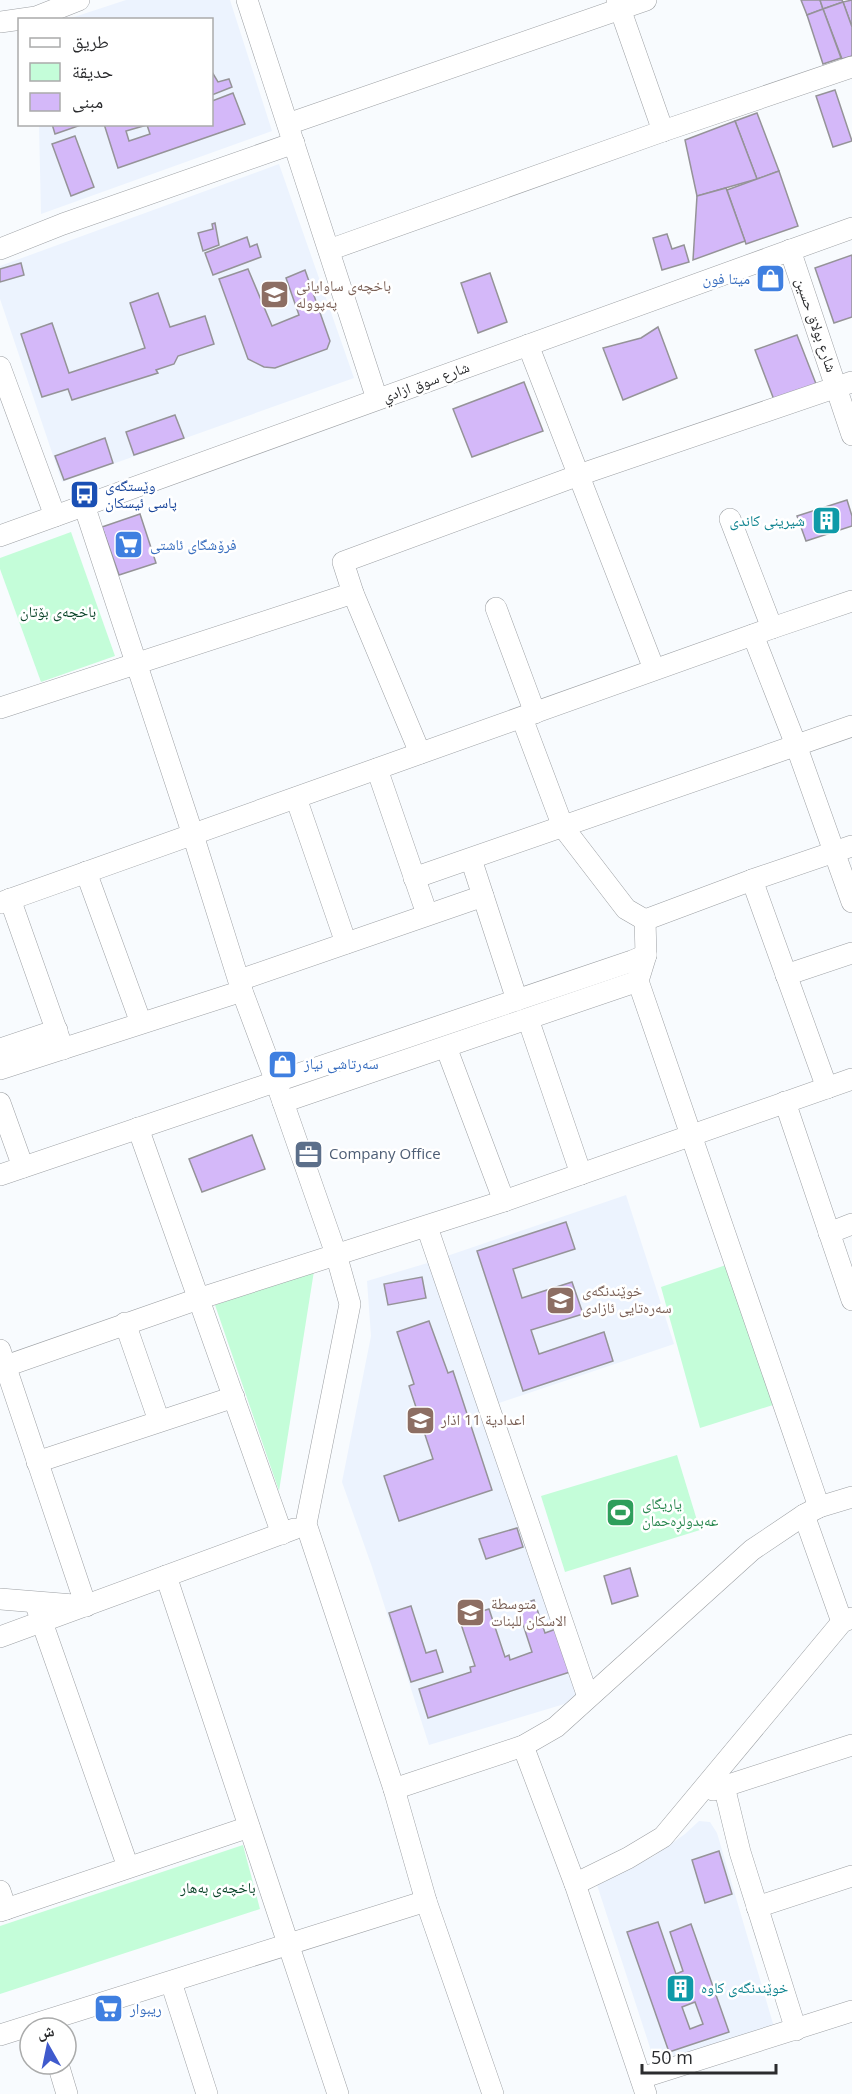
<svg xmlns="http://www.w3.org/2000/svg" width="852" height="2094" font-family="'Open Sans','Noto Naskh Arabic',sans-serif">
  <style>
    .built { fill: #ecf3fe; fill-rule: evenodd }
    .green { fill: #c4fdd9 }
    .building { fill: #d4b8f9; stroke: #959398; stroke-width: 1.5; fill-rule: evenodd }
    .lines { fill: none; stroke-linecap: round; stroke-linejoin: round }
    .minor-casing { stroke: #9da0a4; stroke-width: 22 }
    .minor { stroke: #fff; stroke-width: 21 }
    .labels { text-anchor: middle; stroke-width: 5; stroke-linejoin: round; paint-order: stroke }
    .shop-label { font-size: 15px; fill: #366cbe; stroke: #fff; text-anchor: start }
    .education-label { font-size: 15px; fill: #785e54; stroke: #fff; text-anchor: start }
    .street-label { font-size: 15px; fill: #2b2c2e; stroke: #fff }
    .transit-label { font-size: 15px; fill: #164399; stroke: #fff; text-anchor: start }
    .culture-label { font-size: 15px; fill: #0d838f; stroke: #fff; text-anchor: end }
    .park-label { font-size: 15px; fill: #094328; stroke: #fff }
    .service-label { font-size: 15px; fill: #4e5e75; stroke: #fff; text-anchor: start }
    .leisure-label { font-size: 15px; fill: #27864d; stroke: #fff; text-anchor: start }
  </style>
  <rect width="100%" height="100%" fill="#f8fbfe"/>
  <g class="built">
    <polygon points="126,0 230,0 272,131 41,214 39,125 212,124 212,20 68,19"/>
    <path d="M279 164 354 378 62 482 0 299V266ZM246 237 250 247 257 245 261 257 213 274 205 253ZM248 269 272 326 299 315 286 278 305 271 330 341 327 349 275 368 264 367 248 359 219 279Z"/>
    <polygon points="626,1195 674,1344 499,1403 447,1256"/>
    <polygon points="431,1262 581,1699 429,1745 372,1567 342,1482 371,1336 367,1281"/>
    <polygon points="699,1821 710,1822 717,1833 774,2027 656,2066 597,1885 654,1856 685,1834"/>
  </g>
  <g class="green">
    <polygon points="71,532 115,656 41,682 0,569 0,558"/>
    <polygon points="729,1264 773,1405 700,1428 661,1287"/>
    <polygon points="314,1271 279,1491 215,1305"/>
    <polygon points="677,1455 700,1530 565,1572 541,1496"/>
    <polygon points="243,1845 260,1909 0,1994 0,1926"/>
  </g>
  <g class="building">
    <polygon points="801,0 820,0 823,9 807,15"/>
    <polygon points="820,0 842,0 843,2 823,9"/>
    <polygon points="852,0 852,27 843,2"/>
    <polygon points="843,2 852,27 852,56 842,59 823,9"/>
    <polygon points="823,9 841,58 823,64 807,15"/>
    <polygon points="212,72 218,82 229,79 232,87 212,95"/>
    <polygon points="835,90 852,141 833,147 816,96"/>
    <path d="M233 93 245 124 118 168 104 124H212V101ZM147 125 150 134 129 141 126 131Z"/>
    <polygon points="757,113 779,171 757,179 735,121"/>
    <polygon points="735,121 757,179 697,196 685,140"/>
    <polygon points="52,124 81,124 81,125 55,134"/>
    <polygon points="75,136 94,187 71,196 52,144"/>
    <polygon points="779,171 798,226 746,244 727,190"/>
    <polygon points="726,188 745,241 693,260 697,196"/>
    <polygon points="215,223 219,245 203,251 198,233 213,229 212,224"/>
    <polygon points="667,234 672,249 684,245 689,262 662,270 653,238"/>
    <polygon points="247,237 250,247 257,244 261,257 213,275 205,253"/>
    <polygon points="852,255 852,317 834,323 815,268"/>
    <polygon points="21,263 24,275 0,282 0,269"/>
    <polygon points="248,269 272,326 299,315 286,278 305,270 330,341 327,349 275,368 264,367 248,359 219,279"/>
    <polygon points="490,273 507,322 478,333 461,283"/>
    <polygon points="158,293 170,327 205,316 214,344 178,356 174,364 156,370 158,373 72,400 68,389 42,397 21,334 52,323 69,373 145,348 130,303"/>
    <polygon points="658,327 677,378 623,400 603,348 641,338"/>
    <polygon points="797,335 818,389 776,405 755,350"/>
    <polygon points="524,382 543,431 472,457 453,409"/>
    <polygon points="175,415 184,438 134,455 126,432"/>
    <polygon points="105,438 113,463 64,480 55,456"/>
    <polygon points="847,500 852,516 852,526 806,541 797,516"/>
    <polygon points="140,514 156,563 119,575 102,527"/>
    <polygon points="252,1135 265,1169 202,1192 189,1159"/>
    <polygon points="566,1222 575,1249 513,1269 522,1298 572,1282 583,1314 531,1330 539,1354 604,1332 613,1361 523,1391 477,1251"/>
    <polygon points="422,1277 426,1298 388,1305 384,1284"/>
    <polygon points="429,1321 448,1373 453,1371 492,1490 399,1521 384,1476 433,1459 409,1386 414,1384 397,1332"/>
    <polygon points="517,1528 523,1547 486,1559 479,1539"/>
    <polygon points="630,1568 638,1596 612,1604 604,1576"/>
    <polygon points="534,1600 545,1633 556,1629 570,1672 428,1718 419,1689 471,1672 470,1667 475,1666 459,1618 489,1609 505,1657 509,1655 510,1660 532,1652 517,1606"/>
    <polygon points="411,1606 426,1653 436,1650 443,1672 411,1682 389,1613"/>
    <polygon points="719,1851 732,1894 705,1903 692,1860"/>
    <path d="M658 1922 676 1974 683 1971 670 1932 691 1924 729 2032 669 2052 627 1932ZM695 2002 703 2024 690 2029 682 2007Z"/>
  </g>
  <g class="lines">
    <defs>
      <g id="minor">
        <polyline points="247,0 377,399"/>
        <polyline points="617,0 663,131"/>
        <polyline points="0,22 36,17 79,0"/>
        <polyline points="288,124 646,0"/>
        <polyline points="0,249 63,224 294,143"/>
        <polyline points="329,250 663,131 852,67"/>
        <polyline points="790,250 852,435"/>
        <polyline points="528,345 654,669"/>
        <polyline points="0,367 55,516"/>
        <polyline points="84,505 193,835 242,991 276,1082 336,1254 350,1304 306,1524 394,1789 426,1901 493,2094"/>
        <polyline points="730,519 772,628"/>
        <polyline points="0,536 852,228"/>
        <polyline points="496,608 535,713"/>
        <polyline points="753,635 796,745 852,902"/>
        <polyline points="0,708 353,593"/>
        <polyline points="522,718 563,827 626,909 645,920"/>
        <polyline points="420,753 353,593 343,562 579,475 852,382"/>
        <polyline points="377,769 427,914"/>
        <polyline points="296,798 346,943"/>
        <polyline points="471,859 517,1000"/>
        <polyline points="86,872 141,1023"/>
        <polyline points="414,878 852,726"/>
        <polyline points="752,880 827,1088"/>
        <polyline points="10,899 63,1049"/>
        <polyline points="0,903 772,628 852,601"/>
        <polyline points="645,920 646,955 638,981 819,1507"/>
        <polyline points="645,920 752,880 852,846"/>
        <polyline points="786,975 852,953"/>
        <polyline points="240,980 483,896"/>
        <polyline points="528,1019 581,1174"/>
        <polyline points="446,1047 504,1201"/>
        <polyline points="0,1049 57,1030"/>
        <polyline points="0,1069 242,991"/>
        <polyline points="283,1102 638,981"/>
        <polyline points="785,1102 852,1300"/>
        <polyline points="0,1103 23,1167"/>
        <polyline points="138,1128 282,1534"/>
        <polyline points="0,1175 632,961 646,955"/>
        <polyline points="427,1227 588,1697"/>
        <polyline points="829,1233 852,1224"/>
        <polyline points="125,1323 159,1421"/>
        <polyline points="0,1350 86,1606 0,1599"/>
        <polyline points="0,1368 198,1299 504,1201 852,1079"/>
        <polyline points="37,1462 234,1397"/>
        <polyline points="804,1515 842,1622"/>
        <polyline points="166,1576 338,2094"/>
        <polyline points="37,1608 128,1867"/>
        <polyline points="0,1637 294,1529"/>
        <polyline points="523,1746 575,1884 646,2094"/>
        <polyline points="724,1786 740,1852 796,2030"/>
        <polyline points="394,1789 523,1746 556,1727 752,1550 804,1515 819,1507 852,1497"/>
        <polyline points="713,1790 852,1745"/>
        <polyline points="575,1884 628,1858 663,1837 842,1622 852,1618"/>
        <polyline points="0,1891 6,1909"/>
        <polyline points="757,1907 852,1876"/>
        <polyline points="0,1911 249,1827"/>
        <polyline points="171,1982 207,2094"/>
        <polyline points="0,2035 426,1901"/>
        <polyline points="58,2064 67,2094"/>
        <polyline points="641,2078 852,2011"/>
      </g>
    </defs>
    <use href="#minor" class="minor-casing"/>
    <use href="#minor" class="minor"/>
  </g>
  <defs>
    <symbol id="shop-square" viewBox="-11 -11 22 22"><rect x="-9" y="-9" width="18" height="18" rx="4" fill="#3f7fe0" stroke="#fff"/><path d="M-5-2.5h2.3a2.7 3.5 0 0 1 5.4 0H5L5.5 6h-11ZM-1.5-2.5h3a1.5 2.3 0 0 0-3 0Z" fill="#fff"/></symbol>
    <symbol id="school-square" viewBox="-11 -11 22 22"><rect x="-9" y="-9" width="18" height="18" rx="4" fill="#8d6e63" stroke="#fff"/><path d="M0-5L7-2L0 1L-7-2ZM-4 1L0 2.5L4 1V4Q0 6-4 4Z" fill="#fff"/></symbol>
    <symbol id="bus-square" viewBox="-11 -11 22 22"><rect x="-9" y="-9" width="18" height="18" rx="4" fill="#1a4fb4" stroke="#fff"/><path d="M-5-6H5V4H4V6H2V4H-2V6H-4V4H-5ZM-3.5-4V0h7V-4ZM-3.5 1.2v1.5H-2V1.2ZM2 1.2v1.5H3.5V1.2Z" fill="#fff"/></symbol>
    <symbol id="building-square" viewBox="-11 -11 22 22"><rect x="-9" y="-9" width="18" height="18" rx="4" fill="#0f9aa8" stroke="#fff"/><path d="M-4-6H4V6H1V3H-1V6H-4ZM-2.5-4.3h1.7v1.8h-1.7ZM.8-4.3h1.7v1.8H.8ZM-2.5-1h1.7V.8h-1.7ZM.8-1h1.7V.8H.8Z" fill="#fff"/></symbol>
    <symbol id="supermarket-square" viewBox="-11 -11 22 22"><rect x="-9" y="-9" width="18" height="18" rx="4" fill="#3f7fe0" stroke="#fff"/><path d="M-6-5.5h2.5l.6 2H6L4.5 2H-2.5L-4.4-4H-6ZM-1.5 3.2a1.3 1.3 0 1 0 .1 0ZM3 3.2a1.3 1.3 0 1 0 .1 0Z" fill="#fff"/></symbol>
    <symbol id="office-square" viewBox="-11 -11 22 22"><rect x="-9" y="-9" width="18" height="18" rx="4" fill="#5c6f8a" stroke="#fff"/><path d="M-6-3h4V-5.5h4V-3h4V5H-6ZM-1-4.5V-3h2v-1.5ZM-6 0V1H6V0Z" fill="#fff"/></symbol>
    <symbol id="stadium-square" viewBox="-11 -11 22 22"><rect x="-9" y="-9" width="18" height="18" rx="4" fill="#2e9e5b" stroke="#fff"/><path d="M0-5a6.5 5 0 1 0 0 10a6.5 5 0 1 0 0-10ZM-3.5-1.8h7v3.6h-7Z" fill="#fff"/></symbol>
  </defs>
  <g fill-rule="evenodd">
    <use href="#shop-square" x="754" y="262" width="33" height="33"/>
    <use href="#school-square" x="258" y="278" width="33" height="33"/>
    <use href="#bus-square" x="68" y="478" width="33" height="33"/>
    <use href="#building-square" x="810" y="504" width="33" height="33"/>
    <use href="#supermarket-square" x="112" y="528" width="33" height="33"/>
    <use href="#shop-square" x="266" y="1048" width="33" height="33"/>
    <use href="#office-square" x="292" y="1138" width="33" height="33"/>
    <use href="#school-square" x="544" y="1284" width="33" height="33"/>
    <use href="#school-square" x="404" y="1404" width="33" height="33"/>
    <use href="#stadium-square" x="604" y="1496" width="33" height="33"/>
    <use href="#school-square" x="454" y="1596" width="33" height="33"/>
    <use href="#building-square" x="664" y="1972" width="33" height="33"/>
    <use href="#supermarket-square" x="92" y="1992" width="33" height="33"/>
  </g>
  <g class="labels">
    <g class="shop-label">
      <text x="750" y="284" text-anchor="end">ميتا فون</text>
      <text x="150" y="550">فرۆشگای ئاشتی</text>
      <text x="304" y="1069">سەرتاشی نیاز</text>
      <text x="130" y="2014">ريبوار</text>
    </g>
    <g class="education-label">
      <text x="296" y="291">باخچەی ساوایانی<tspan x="296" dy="17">پەپوولە</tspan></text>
      <text x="582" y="1296">خوێندنگەی<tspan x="582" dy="17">سەرەتایی ئازادی</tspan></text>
      <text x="441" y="1425">اعدادية 11 اذار</text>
      <text x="491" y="1609">متوسطة<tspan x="491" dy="17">الاسكان للبنات</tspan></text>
    </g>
    <g class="street-label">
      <text transform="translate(816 325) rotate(71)" y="5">شارع بولاق حسين</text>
      <text transform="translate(426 382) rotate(-20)" y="5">شارع سوق ازادي</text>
    </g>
    <g class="transit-label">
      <text x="105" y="491">وێستگەی<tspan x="105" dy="17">پاسی ئیسکان</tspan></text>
    </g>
    <g class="culture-label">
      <text x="805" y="526">شیرینی کاندی</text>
      <text x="701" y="1993" text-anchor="start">خوێندنگەی کاوە</text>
    </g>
    <g class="park-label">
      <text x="58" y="617">باخچەی بۆتان</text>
      <text x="218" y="1893">باخچەی بەهار</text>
    </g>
    <g class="service-label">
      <text x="329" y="1159">Company Office</text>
    </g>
    <g class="leisure-label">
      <text x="642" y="1509">یاریگای<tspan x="642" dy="17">عەبدولڕەحمان</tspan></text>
    </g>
  </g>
  <rect x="18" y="18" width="195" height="108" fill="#ffffff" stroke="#aaabab" stroke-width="1.5"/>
  <rect x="30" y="38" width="30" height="9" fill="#ffffff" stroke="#aaabab" stroke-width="1.5"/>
  <text x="72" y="48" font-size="18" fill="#2b2c2e">طريق</text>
  <rect x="30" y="63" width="30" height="18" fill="#c4fdd9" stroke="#aaabab" stroke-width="1.5"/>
  <text x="72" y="78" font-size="18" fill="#2b2c2e">حديقة</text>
  <rect x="30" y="93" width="30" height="18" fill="#d4b8f9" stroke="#aaabab" stroke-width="1.5"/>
  <text x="72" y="108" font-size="18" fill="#2b2c2e">مبنى</text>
  <g transform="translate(48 2046) rotate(351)"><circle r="28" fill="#ffffff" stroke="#aaabab" stroke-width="1.5"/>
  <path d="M0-4.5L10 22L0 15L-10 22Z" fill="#3f5acd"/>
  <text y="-9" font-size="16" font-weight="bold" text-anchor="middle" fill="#2b2c2e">ش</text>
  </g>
  <path d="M642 2064v9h134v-9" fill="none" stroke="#2b2c2e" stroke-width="3"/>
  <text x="651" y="2064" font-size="18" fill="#2b2c2e" stroke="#ffffff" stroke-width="4.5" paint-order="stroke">50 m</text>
</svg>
